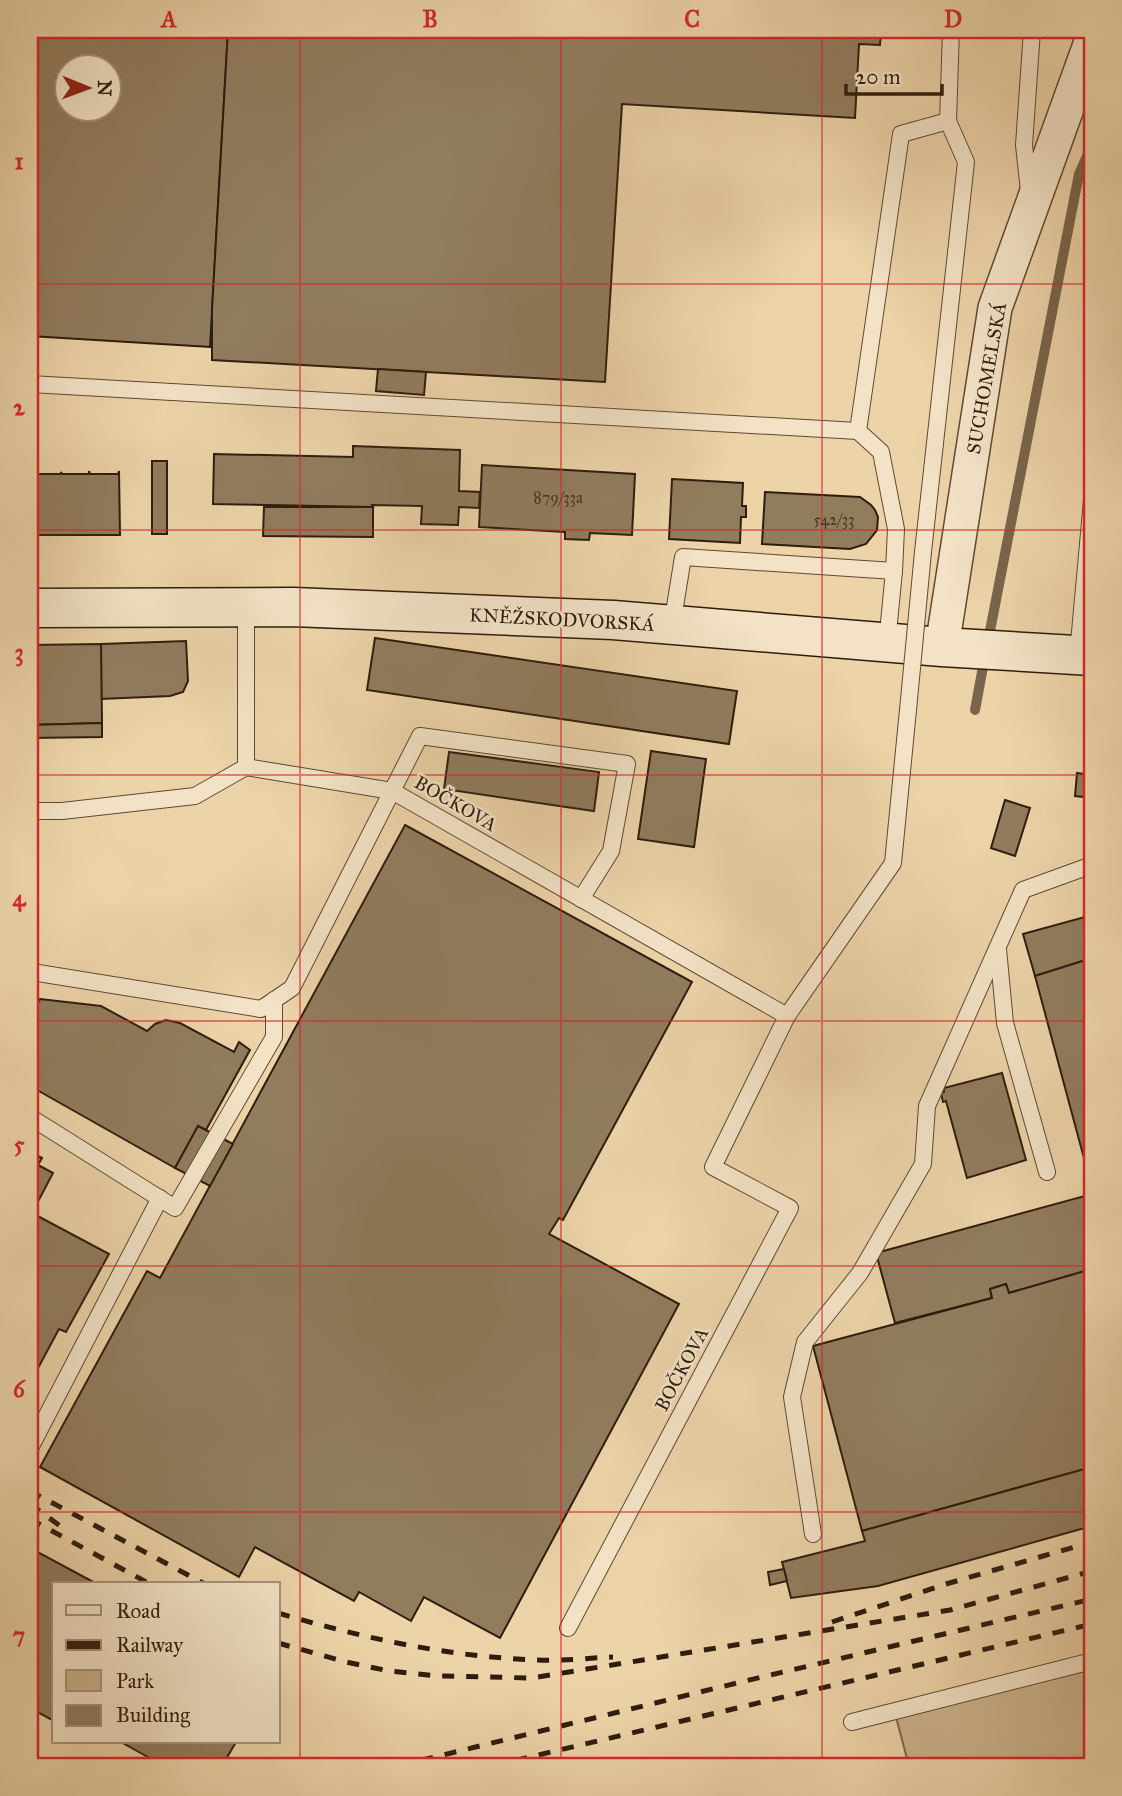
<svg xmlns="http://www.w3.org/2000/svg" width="1122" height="1796" font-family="'IM FELL Great Primer',serif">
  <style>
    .green { fill: #ccb48e; stroke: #7d684e; stroke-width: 2 }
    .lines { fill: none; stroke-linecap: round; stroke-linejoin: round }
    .stream { stroke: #79654b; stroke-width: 10 }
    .building { fill: #917c5e; stroke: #2e1d0e; stroke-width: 2; fill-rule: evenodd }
    .lane-casing { stroke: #5e4a34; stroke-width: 18 }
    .street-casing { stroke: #5e4a34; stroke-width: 36 }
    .secondary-casing { stroke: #2e1d0e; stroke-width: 41 }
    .lane { stroke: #f3e2c6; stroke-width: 16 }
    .street { stroke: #f3e2c6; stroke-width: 33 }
    .secondary { stroke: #f3e2c6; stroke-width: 38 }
    .rail { stroke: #2e1d0e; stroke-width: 5; stroke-dasharray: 12 12; stroke-linecap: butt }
    .lane-bridge-casing { stroke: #5e4a34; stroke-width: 18; stroke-linecap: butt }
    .lane-bridge { stroke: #f3e2c6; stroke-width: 16 }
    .grid { fill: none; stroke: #d62828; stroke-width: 2; stroke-opacity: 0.55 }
    .labels { text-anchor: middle; stroke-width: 5; stroke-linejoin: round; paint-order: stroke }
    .number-label { font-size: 16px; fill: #473522 }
    .street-label { font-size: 19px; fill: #2e1d0e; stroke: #f3e2c6 }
    .neatline { fill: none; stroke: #d62828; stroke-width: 2.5 }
    .grid-label { font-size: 23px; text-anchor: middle; font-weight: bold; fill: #d62828 }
  </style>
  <rect width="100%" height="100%" fill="#ecd3a8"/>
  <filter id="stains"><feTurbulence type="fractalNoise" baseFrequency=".00286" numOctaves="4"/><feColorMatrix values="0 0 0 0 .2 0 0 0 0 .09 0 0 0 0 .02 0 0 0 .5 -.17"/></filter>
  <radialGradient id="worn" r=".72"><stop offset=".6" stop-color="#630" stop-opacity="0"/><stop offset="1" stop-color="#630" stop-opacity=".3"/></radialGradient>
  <polygon class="green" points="1092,1669 1092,1766 909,1766 896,1717"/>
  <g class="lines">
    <g class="stream">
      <polyline points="988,641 1079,174 1092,145"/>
      <polyline points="975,710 985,656"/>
    </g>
  </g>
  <g class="building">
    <path d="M30 30H228L210 347 30 336ZM66 66H108V108H66Z"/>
    <polygon points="228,30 881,30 880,45 859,44 855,118 622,104 605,382 212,360 212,309"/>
    <polygon points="378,369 426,372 424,395 376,391"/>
    <polygon points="353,446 460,450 459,491 480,492 479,508 459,507 458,525 421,524 422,506 372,505 373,507 213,504 214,454 353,457"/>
    <rect x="152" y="461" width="15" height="73"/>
    <polygon points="482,465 635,474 632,535 590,533 589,540 565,539 565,532 479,527"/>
    <polygon points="32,471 32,474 61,474 61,472 62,474 89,474 89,471 90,474 118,474 119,471 120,535 30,535 30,474"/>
    <polygon points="672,479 743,483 742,506 746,506 746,517 741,517 740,543 669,539"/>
    <polygon points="765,492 860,497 871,505 875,510 878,517 877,530 866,544 850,549 762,544"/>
    <polygon points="264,507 373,507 373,537 263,536"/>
    <polygon points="375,638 737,691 729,744 367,690"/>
    <polygon points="186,641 188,681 183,692 170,696 101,699 101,644"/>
    <polygon points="101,644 102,723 30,725 30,645"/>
    <polygon points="102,723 102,737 30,738 30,725"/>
    <polygon points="651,751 706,759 694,847 638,839"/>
    <polygon points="449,752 599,772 594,811 444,789"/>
    <polygon points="1077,773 1092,775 1092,798 1075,796"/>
    <polygon points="1005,800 1030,808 1015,856 991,848"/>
    <polygon points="405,825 692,982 563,1220 559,1218 549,1234 679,1304 500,1638 424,1597 411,1621 359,1592 354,1601 255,1547 239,1577 40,1467 147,1271 160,1278"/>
    <polygon points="1092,915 1092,958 1035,976 1023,934"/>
    <polygon points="1092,958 1092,1188 1035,976"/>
    <polygon points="40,999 101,1006 147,1031 155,1024 166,1020 180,1023 234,1052 239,1042 250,1050 206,1130 198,1126 175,1168 30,1086 30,1017"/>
    <polygon points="1002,1073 1026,1160 967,1178 946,1101 943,1102 941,1093 944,1092 944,1088"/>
    <polygon points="198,1126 233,1144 210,1186 175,1168"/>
    <polygon points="30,1152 42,1158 38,1165 53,1173 32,1213 109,1254 66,1332 59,1329 30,1383"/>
    <polygon points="1092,1194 1092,1269 1009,1293 1006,1284 990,1289 992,1298 895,1323 876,1253"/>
    <polygon points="1092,1269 1092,1467 862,1531 813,1346 992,1298 990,1289 1006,1284 1009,1293"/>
    <polygon points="1092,1467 1092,1526 878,1586 791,1598 782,1562 865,1541 862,1531"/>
    <polygon points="30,1548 97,1584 54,1584 54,1721 30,1708"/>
    <polygon points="784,1569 787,1581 770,1585 768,1572"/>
    <polygon points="121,1742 236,1742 222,1766 164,1766"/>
  </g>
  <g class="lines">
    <defs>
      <g id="lane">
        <polyline points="1029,191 1024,145 1032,30"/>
        <polyline points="30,384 858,431"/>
        <polyline points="923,552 966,162 948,121 951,30"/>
        <polyline points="894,571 896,529 881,452 858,431 901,134 948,121"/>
        <polyline points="246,607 246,767"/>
        <polyline points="672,625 683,557 894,571 887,643"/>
        <polyline points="1078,654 1092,500"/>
        <polyline points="30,811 62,811 195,796 246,767 392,791 787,1016"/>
        <polyline points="998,949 1005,1023 1047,1172"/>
        <polyline points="30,974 32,972 261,1009 292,988 420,736 627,764 611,851 581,899"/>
        <polyline points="30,1117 175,1208 274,1037 274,1000"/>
        <polyline points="30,1448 160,1198"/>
        <polyline points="813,1534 792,1397 805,1342 860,1273 923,1164 927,1106 1023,890 1092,865"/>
        <polyline points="568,1628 790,1208 713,1167 787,1016 893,863 908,710"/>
        <polyline points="852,1722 1092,1661"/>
      </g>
      <polyline id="street" points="942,647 995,308 1092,39"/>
      <polyline id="secondary" points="30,608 293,607 613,620 942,647 1092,656"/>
    </defs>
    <use href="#lane" class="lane-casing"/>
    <use href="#street" class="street-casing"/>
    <use href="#secondary" class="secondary-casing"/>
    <use href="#lane" class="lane"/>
    <use href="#street" class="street"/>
    <use href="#secondary" class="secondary"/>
    <g class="rail">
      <polyline points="30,1491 205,1584"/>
      <polyline points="30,1504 63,1528"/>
      <polyline points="30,1519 150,1584"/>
      <path d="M278 1613C363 1638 449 1657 538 1660 563 1661 589 1658 613 1657"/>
      <polyline points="832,1622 946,1584 1092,1542"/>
      <polyline points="278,1643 346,1662 389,1671 437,1676 532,1678 950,1610 1092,1571"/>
      <polyline points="398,1766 741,1682 1092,1599"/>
      <polyline points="492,1766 1092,1624"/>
    </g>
    <defs>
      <polyline id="lane-bridge" points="908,710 923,552"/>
    </defs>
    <use href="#lane-bridge" class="lane-bridge-casing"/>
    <use href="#lane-bridge" class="lane-bridge"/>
  </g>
  <path class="grid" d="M300 30V1766M561 30V1766M822 30V1766M30 284H1092M30 530H1092M30 775H1092M30 1021H1092M30 1266H1092M30 1512H1092"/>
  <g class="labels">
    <g class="number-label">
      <text x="558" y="503">879/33a</text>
      <text x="834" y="525">542/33</text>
    </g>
    <g class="street-label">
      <text transform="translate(986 378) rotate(-80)" y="7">SUCHOMELSKÁ</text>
      <text transform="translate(562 619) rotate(3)" y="7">KNĚŽSKODVORSKÁ</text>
      <text transform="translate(456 803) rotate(30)" y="7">BOČKOVA</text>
      <text transform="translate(681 1369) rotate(-62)" y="7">BOČKOVA</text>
    </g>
  </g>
  <rect width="1122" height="1796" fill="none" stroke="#ecd3a8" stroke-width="77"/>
  <rect x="52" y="1582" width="228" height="161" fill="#f3e2c6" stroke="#a4937c" stroke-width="2"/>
  <rect x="66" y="1605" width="35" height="10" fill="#f3e2c6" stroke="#a4937c" stroke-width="2"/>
  <text x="116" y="1618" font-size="21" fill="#2e1d0e">Road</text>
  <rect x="66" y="1640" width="35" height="10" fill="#2e1d0e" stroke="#a4937c" stroke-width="2"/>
  <text x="116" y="1652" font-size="21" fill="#2e1d0e">Railway</text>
  <rect x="66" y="1670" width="35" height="21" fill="#ccb48e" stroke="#a4937c" stroke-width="2"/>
  <text x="116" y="1688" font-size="21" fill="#2e1d0e">Park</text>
  <rect x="66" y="1705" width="35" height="21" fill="#917c5e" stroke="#a4937c" stroke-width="2"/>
  <text x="116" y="1722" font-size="21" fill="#2e1d0e">Building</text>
  <g transform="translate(88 88) rotate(91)"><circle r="33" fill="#f3e2c6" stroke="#a4937c" stroke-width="2"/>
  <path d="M0-5L12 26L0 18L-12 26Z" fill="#8f2418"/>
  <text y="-10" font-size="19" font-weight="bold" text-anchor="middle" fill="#2e1d0e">N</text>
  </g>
  <path d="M846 84v10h96v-10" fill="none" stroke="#2e1d0e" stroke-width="3.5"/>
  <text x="856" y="84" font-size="21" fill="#2e1d0e" stroke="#f3e2c6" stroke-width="5" paint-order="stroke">20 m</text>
  <rect x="38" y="38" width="1046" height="1720" class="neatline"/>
  <g class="grid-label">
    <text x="169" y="27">A</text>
    <text x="430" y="27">B</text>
    <text x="692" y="27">C</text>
    <text x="953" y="27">D</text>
    <text x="19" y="169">1</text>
    <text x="19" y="415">2</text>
    <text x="19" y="660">3</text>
    <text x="19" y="906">4</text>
    <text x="19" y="1152">5</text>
    <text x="19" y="1397">6</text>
    <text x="19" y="1643">7</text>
  </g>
  <rect width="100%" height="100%" filter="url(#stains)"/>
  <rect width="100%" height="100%" fill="url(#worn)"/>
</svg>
